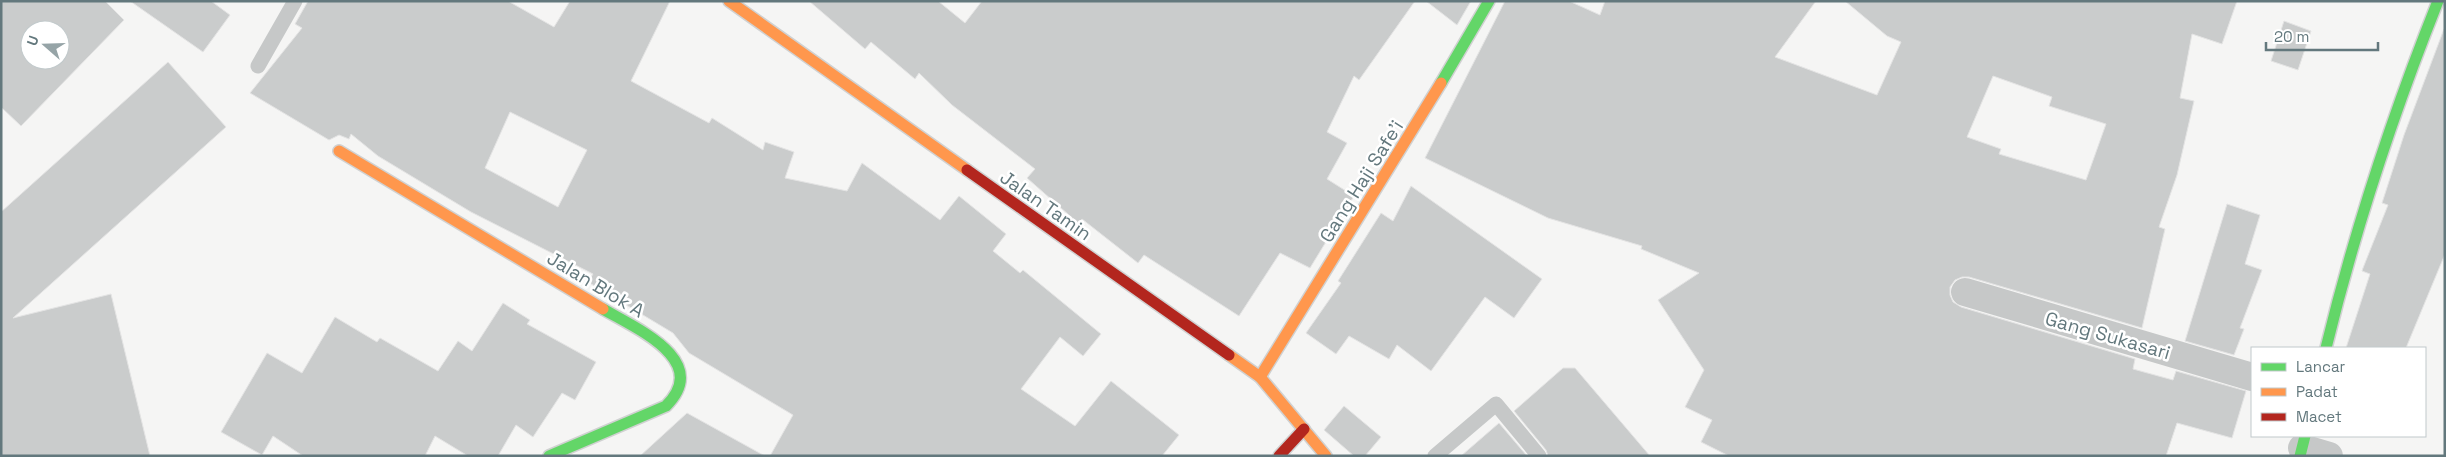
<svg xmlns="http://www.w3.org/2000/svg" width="2446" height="457" font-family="'Space Grotesk',sans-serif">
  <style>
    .building { fill: #cacccc; stroke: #e4e4e4; fill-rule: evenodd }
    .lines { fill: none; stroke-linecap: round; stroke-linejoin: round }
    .fast-casing { stroke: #d0d1d1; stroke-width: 14 }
    .slow-casing { stroke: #d0d1d1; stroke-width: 14 }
    .jam-casing { stroke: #d0d1d1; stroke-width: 14 }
    .lane { stroke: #c6c8c8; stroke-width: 15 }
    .street { stroke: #c6c8c8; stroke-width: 28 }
    .fast { stroke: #63d668; stroke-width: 11 }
    .slow { stroke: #ff974d; stroke-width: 11 }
    .jam { stroke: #b3261e; stroke-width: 11 }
    .labels { text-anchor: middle; stroke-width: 5; stroke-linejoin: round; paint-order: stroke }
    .street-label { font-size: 19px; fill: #63787d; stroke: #fff }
  </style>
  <rect width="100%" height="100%" fill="#f5f5f4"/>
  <g class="building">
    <path d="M1 1H105L124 20 21 126 1 107ZM30 30H60V60H30Z"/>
    <polygon points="130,1 211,1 230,15 203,52"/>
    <path d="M308 1H508L554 27 570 1H670L631 81 709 123 712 118 763 150 765 142 794 152 785 178 847 191 862 163 940 220 959 196 1006 234 993 251 1020 273 1023 270 1101 334 1083 356 1060 337 1021 389 1075 426 1111 381 1179 435 1162 456H770L793 415 689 353 673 333 588 282 593 274 471 212 378 156 351 134 349 139 339 135 329 140 250 93 302 28 295 24ZM510 112 587 150 558 207 485 168Z"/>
    <polygon points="809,1 938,1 965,23 982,1 1415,1 1359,80 1354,76 1327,132 1347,143 1327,179 1354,196 1310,268 1280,253 1239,316 1144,255 1138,263 1082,219 1078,223 1027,178 1035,169 952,105 919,73 915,79 871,42 865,49"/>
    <polygon points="1426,1 1471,1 1457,25"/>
    <path d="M1505 1H1569L1600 15 1605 1H1816L1775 57 1877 95 1901 42 1887 36 1845 1H2237L2222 44 2192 34 2180 98 2194 101 2177 175 2159 227 2165 229 2142 328 1969 277H1962L1955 280 1950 287V295L1953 302 1961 307 2135 359 2133 369 2173 380 2176 371 2246 391 2232 438 2177 423 2166 456H1729L1701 442 1712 420 1685 407 1704 370 1658 300 1699 273 1641 249 1642 246 1548 218 1425 158ZM1993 76 2052 97 2049 106 2106 124 2086 180 1999 154 2001 149 1967 137Z"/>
    <polygon points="2284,21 2311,31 2298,70 2271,61"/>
    <polygon points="2444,29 2445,254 2406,348 2346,348 2370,274 2362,271 2363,268 2388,205 2382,203 2404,135"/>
    <polygon points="168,62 226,127 13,318 111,294 150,456 1,456 1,212"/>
    <polygon points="1411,186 1542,279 1514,318 1485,297 1431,371 1397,345 1389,359 1349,336 1336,354 1306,333 1341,283 1338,281 1381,213 1393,221"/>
    <polygon points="2227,204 2260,215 2245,264 2262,270 2240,328 2244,329 2234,355 2185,341"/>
    <polygon points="503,303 530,320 527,324 596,362 575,400 562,393 533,437 516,425 498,456 468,456 435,436 425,456 303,456 273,436 262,455 221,432 267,353 302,373 335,317 377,342 380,338 438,371 458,341 472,351"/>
    <polygon points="1563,368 1575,368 1650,456 1548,456 1546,450 1514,411"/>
    <polygon points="1344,406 1381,437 1365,456 1354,456 1324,430"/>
    <polygon points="687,413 765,456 640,456"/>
    <polygon points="1499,423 1527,456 1461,456"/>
  </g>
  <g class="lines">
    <defs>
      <g id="fast">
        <polyline points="1441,83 1489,1"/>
        <path d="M2326 348C2355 229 2393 114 2438 1"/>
        <path d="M549 456 666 406C712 360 635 328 603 309"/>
        <polyline points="2300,456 2305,436"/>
      </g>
      <g id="slow">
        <polyline points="729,1 967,170"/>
        <polyline points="339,151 603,309"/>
        <polyline points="1229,355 1260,377 1326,456"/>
        <polyline points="1260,377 1441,83"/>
      </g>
      <g id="jam">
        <polyline points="967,170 1229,355"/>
        <polyline points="1279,456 1304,429"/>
      </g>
    </defs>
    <use href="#fast" class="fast-casing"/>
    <use href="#slow" class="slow-casing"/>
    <use href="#jam" class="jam-casing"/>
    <g class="lane">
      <polyline points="258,66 295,1"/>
      <polyline points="1435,456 1496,404 1539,456"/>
    </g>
    <g class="street">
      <polyline points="1965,292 2252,377"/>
      <polyline points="2302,448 2329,456"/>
    </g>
    <use href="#fast" class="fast"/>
    <use href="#slow" class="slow"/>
    <use href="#jam" class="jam"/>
  </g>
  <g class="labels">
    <g class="street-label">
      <text transform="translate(1361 181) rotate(-58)" y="7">Gang Haji Safe'i</text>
      <text transform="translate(1046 205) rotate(35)" y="7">Jalan Tamin</text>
      <text transform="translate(596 284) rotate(31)" y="7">Jalan Blok A</text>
      <text transform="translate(2108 335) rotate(16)" y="7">Gang Sukasari</text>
    </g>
  </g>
  <rect width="2446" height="457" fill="none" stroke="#63787d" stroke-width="5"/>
  <rect x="2251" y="347" width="175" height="90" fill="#ffffff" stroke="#c1c9cb"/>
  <rect x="2261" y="363" width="25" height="8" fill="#63d668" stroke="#c1c9cb"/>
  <text x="2296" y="372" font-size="15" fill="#63787d">Lancar</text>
  <rect x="2261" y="388" width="25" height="8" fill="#ff974d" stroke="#c1c9cb"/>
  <text x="2296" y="397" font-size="15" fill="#63787d">Padat</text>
  <rect x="2261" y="413" width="25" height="8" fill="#b3261e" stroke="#c1c9cb"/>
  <text x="2296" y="422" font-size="15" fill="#63787d">Macet</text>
  <g transform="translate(45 45) rotate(290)"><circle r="24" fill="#ffffff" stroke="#c1c9cb"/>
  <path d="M0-4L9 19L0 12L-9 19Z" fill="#96a4a7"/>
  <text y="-8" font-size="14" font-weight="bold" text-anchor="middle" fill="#63787d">U</text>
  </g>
  <path d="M2266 42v8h112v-8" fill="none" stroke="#63787d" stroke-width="2.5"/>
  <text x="2274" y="42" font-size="15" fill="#63787d" stroke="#ffffff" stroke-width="4" paint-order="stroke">20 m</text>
</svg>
